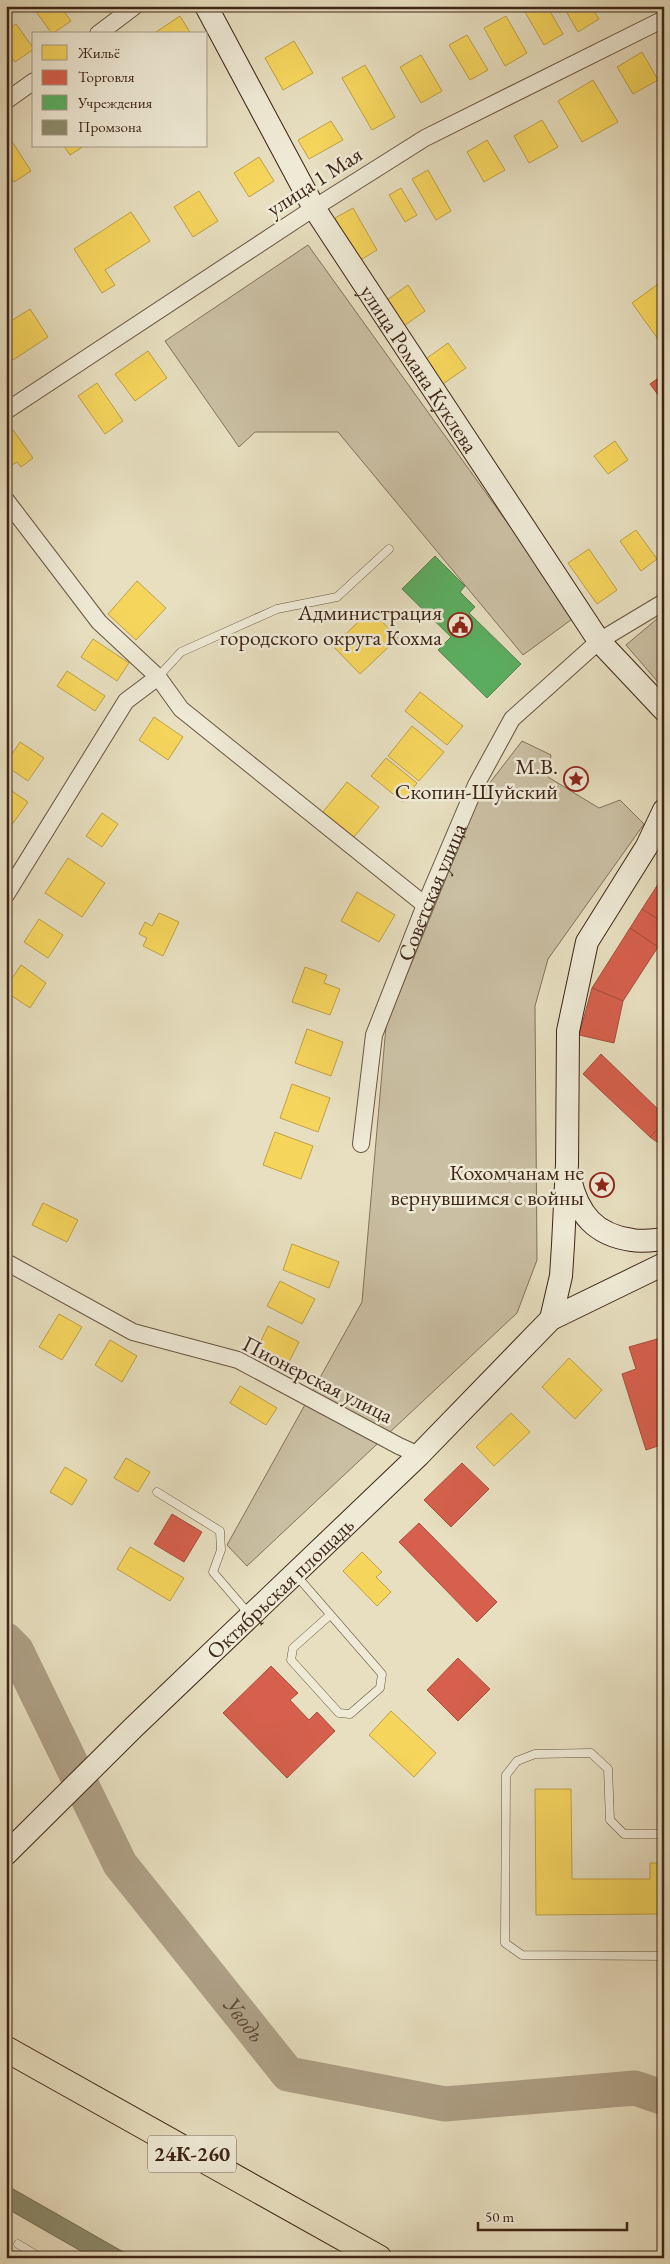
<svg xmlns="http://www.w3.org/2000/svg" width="670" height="2264" font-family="'EB Garamond',serif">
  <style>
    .green { fill: #cabfa3; stroke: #84725c }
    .homes { fill: #f6d55c; stroke: #bfa047 }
    .shops { fill: #d6604d; stroke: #a84e3c }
    .public { fill: #5aae61; stroke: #52854a }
    .industry { fill: #8c8c6e; stroke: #756d54 }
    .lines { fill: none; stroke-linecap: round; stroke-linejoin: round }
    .river { stroke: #aea086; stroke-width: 35 }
    .lane-casing { stroke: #685440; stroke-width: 9 }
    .street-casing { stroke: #685440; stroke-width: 18 }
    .secondary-casing { stroke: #3e2516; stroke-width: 24 }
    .primary-casing { stroke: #3e2516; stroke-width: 27 }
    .lane { stroke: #efead6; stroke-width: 8 }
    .street { stroke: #efead6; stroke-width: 16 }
    .secondary { stroke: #efead6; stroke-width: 22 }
    .primary { stroke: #e7dfc0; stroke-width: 25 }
    .labels { text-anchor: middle; stroke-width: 5; stroke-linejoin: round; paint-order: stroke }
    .shield { fill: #efead6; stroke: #736050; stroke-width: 1 }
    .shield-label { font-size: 21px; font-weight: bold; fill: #3e2516 }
    .street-label { font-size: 22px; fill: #3e2516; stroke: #efead6 }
    .poi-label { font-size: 22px; fill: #3e2516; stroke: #efead6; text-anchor: end }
    .water-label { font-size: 24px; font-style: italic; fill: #604a38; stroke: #efead6 }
  </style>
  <rect width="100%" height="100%" fill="#e7dfc0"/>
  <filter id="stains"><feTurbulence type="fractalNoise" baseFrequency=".004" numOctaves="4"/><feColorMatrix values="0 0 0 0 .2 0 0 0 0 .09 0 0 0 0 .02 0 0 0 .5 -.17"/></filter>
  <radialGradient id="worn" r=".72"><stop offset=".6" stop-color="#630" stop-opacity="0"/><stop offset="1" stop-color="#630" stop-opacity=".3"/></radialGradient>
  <g class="green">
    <polygon points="308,245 575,617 523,655 338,432 255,432 239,447 165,341"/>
    <polygon points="664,613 664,689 626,645"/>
    <polygon points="522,741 551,755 548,777 599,808 620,800 644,824 548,959 535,1006 537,1260 517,1313 247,1566 227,1545 362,1302 386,1026 479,797"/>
  </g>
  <g class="homes">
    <polygon points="32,6 60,6 71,21 52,34"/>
    <polygon points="535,6 547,6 563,34 544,45 525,12"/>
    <polygon points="563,6 591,6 599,19 578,32"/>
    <polygon points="180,16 191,34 153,34"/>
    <polygon points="506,16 527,53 505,66 484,28"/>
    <polygon points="16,24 34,49 15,62 6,50 6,31"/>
    <polygon points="467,35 488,70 470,80 449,45"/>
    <polygon points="294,41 313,73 283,90 265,58"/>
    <polygon points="642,52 658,80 633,94 617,67"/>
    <polygon points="421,55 442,91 421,103 400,67"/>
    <polygon points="365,65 395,117 372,130 342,78"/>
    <polygon points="593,80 618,122 582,142 558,101"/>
    <polygon points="542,120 558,147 529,163 514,136"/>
    <polygon points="331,121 343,140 309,159 298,140"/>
    <polygon points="11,140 31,171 14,182 6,170 6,143"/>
    <polygon points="487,140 505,170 484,182 467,152"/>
    <polygon points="64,146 84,146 70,155"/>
    <polygon points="259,157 274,181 249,197 234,173"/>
    <polygon points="428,170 451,211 436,220 412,179"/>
    <polygon points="401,188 417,215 405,222 389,195"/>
    <polygon points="199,191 218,221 193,237 174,207"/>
    <polygon points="353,208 377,250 359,261 335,218"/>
    <polygon points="131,212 150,241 105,270 115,285 102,293 74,249"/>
    <polygon points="658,284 664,293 664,335 658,339 632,303"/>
    <polygon points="408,285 425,311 398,330 380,305"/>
    <polygon points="30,309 48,337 13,360 6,349 6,324"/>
    <polygon points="448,343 466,368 440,386 423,361"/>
    <polygon points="148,351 167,378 135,401 115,374"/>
    <polygon points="97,383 123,421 105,434 78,396"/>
    <polygon points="13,430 33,458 21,467 17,462 6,469 6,435"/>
    <polygon points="615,441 628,460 608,474 594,456"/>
    <polygon points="636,530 657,559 641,571 620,541"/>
    <polygon points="589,549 617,590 597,604 568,563"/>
    <polygon points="137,581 166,608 136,640 108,614"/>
    <polygon points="371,610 398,638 360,674 333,646"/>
    <polygon points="93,639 129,663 117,681 81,657"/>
    <polygon points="67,671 105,696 95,711 57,686"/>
    <polygon points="420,692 463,726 447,745 405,711"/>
    <polygon points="154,717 183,737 168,760 139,740"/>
    <polygon points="412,726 444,752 419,781 388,756"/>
    <polygon points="20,742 44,758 28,781 6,766 6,763"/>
    <polygon points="386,758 417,783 403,802 371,776"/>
    <polygon points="347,782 379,807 354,837 323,812"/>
    <polygon points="6,787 28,802 9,829 6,827"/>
    <polygon points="102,813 118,824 102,847 86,836"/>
    <polygon points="68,858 105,883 82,917 45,893"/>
    <polygon points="357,892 395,915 379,942 341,921"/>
    <polygon points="159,913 179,922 163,956 143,946 147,938 139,934 145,922 152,926"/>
    <polygon points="39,919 63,935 48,958 24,942"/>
    <polygon points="21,965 46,983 30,1008 6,992 6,987"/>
    <polygon points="305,967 327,975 324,983 340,989 330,1015 292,1002"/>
    <polygon points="307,1029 343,1042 331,1076 295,1063"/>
    <polygon points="292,1084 330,1098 318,1132 280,1118"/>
    <polygon points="275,1132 313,1146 301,1179 263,1165"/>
    <polygon points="43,1203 78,1220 67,1242 32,1225"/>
    <polygon points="292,1244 339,1262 329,1288 283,1270"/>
    <polygon points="6,1276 12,1279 6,1288"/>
    <polygon points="280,1281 315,1299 302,1324 267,1306"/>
    <polygon points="59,1314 82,1327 62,1360 39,1347"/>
    <polygon points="268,1326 299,1342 289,1362 258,1347"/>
    <polygon points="110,1340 137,1356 122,1382 95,1365"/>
    <polygon points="569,1358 602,1390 575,1419 542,1387"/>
    <polygon points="240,1386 277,1408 266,1425 230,1403"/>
    <polygon points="511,1413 530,1432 494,1466 476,1447"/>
    <polygon points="126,1458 150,1472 138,1492 114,1478"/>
    <polygon points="6,1460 11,1463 6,1471"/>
    <polygon points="65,1467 87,1480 72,1505 50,1492"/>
    <polygon points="130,1547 184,1578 170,1601 117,1569"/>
    <polygon points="362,1552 382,1572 376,1577 391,1592 377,1606 343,1571"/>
    <polygon points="391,1711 436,1753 414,1777 369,1735"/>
    <polygon points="535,1789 571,1789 572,1879 650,1879 650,1863 664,1863 664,1914 536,1915"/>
  </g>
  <g class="shops">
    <polygon points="664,374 664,403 650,384"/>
    <polygon points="664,875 664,923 642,909"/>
    <polygon points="642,909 664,923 664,938 658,947 630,928"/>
    <polygon points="630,928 658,947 623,1001 592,988"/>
    <polygon points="592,988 623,1001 614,1043 579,1035"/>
    <polygon points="601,1054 664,1115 664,1123 650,1137 583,1074"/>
    <polygon points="664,1123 664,1147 650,1137"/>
    <polygon points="664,1337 664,1444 646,1450 622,1374 636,1369 629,1347"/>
    <polygon points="462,1463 489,1489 451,1527 424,1500"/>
    <polygon points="172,1514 202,1532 184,1562 154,1544"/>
    <polygon points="419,1523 497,1602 477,1622 399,1542"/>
    <polygon points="458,1658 490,1689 458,1721 427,1690"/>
    <polygon points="271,1666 298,1693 290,1700 309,1720 317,1712 335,1731 287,1778 223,1713"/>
  </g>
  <polygon class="public" points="435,556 465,586 460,592 475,607 469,613 521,664 487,698 438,650 451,637 402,589"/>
  <polygon class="industry" points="6,2185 134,2258 93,2258 6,2208"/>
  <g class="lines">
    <path class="river" id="s1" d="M6 1640 16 1650 120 1864 288 2074 445 2104 635 2088 664 2098"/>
    <defs>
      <g id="lane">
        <polyline points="158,677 181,652 277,609 337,597 389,549"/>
        <polyline points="157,1492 220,1531 221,1550 213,1572 249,1614"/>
        <polyline points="296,1575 382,1674 380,1688 350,1714 339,1713 291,1660 293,1648 330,1615"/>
        <polyline points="664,1834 624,1834 610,1820 608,1769 591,1753 535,1754 517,1761 506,1775 505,1943 522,1955 664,1956"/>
        <polyline points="18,2244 41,2258"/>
      </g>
      <g id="street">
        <polyline points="98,34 135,6"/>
        <polyline points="6,101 34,81"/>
        <polyline points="6,411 314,208 425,138 664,19"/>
        <polyline points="6,500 99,622 158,677 181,709 425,905"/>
        <polyline points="6,895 126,701 158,677"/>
        <path id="s2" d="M361 1144 374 1035 425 905 476 785 512 719 599 641 664 602"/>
        <polyline points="6,1262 133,1332 238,1360 399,1446 419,1455"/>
      </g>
      <g id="secondary">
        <path id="s3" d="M206 6 314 208 599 641 664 710"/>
        <path d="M570 1179C578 1214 595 1235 632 1240 642 1242 654 1240 664 1239"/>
        <polyline points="551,1319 561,1276 563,1245 567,1164 568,1031 587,942 647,846 664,810"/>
        <path id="s4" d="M6 1854 134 1727 419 1455 551 1319 664 1264"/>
      </g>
      <polyline id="primary" points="6,2049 379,2258"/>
    </defs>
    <use href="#lane" class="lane-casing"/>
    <use href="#street" class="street-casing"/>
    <use href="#secondary" class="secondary-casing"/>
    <use href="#primary" class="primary-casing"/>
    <use href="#lane" class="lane"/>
    <use href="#street" class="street"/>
    <use href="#secondary" class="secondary"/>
    <use href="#primary" class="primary"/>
  </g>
  <defs>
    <symbol id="civic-ring" viewBox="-11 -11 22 22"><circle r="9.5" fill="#efead6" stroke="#8f2418" stroke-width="1.5"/><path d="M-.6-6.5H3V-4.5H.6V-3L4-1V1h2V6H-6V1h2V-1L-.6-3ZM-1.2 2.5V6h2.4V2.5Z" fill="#8f2418"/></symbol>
    <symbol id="sight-ring" viewBox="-11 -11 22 22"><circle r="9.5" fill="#efead6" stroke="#8f2418" stroke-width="1.5"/><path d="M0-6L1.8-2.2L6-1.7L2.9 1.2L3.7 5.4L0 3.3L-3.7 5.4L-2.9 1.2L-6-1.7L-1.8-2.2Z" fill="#8f2418"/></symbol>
  </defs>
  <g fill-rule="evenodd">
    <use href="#civic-ring" x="446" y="611" width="28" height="28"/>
    <use href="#sight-ring" x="562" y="765" width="28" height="28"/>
    <use href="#sight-ring" x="588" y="1171" width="28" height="28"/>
  </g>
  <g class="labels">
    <rect class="shield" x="148" y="2135.5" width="88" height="37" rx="4"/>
    <g class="shield-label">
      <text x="192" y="2161">24К-260</text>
    </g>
    <g class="street-label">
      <text transform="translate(314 181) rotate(-33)" y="8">улица 1 Мая</text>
      <text dy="8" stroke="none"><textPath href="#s3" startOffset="421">улица Романа Куклева</textPath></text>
      <text dy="8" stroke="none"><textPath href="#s2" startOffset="264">Советская улица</textPath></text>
      <text transform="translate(318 1379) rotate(27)" y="8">Пионерская улица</text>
      <text dy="8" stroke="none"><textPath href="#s4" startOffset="382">Октябрьская площадь</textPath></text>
    </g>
    <g class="poi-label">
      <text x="442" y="620">Администрация<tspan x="442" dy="25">городского округа Кохма</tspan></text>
      <text x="558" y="774">М.В.<tspan x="558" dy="25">Скопин-Шуйский</tspan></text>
      <text x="584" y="1180">Кохомчанам не<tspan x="584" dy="25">вернувшимся с войны</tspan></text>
    </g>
    <g class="water-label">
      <text dy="8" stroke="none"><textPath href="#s1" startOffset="451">Уводь</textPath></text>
    </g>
  </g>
  <rect width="670" height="2264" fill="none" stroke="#e7dfc0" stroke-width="25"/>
  <rect x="8" y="8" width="655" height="2249" fill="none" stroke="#3e2516" stroke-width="2.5"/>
  <rect x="12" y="12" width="645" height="2239" fill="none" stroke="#3e2516"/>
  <rect x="32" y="32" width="175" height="115" fill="#efead6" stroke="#a89b89"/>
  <rect x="42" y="45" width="25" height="15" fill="#f6d55c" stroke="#a89b89"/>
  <text x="78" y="58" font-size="15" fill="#3e2516">Жильё</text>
  <rect x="42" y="70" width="25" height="15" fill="#d6604d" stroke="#a89b89"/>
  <text x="78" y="82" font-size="15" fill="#3e2516">Торговля</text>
  <rect x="42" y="95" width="25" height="15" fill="#5aae61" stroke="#a89b89"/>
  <text x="78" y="108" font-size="15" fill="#3e2516">Учреждения</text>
  <rect x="42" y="120" width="25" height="15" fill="#8c8c6e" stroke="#a89b89"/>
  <text x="78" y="132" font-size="15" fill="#3e2516">Промзона</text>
  <path d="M478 2222v8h149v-8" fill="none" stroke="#3e2516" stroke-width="2.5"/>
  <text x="485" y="2222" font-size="15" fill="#3e2516" stroke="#efead6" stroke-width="4" paint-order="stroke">50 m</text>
  <rect width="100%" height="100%" filter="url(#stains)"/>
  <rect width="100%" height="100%" fill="url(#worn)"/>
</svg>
